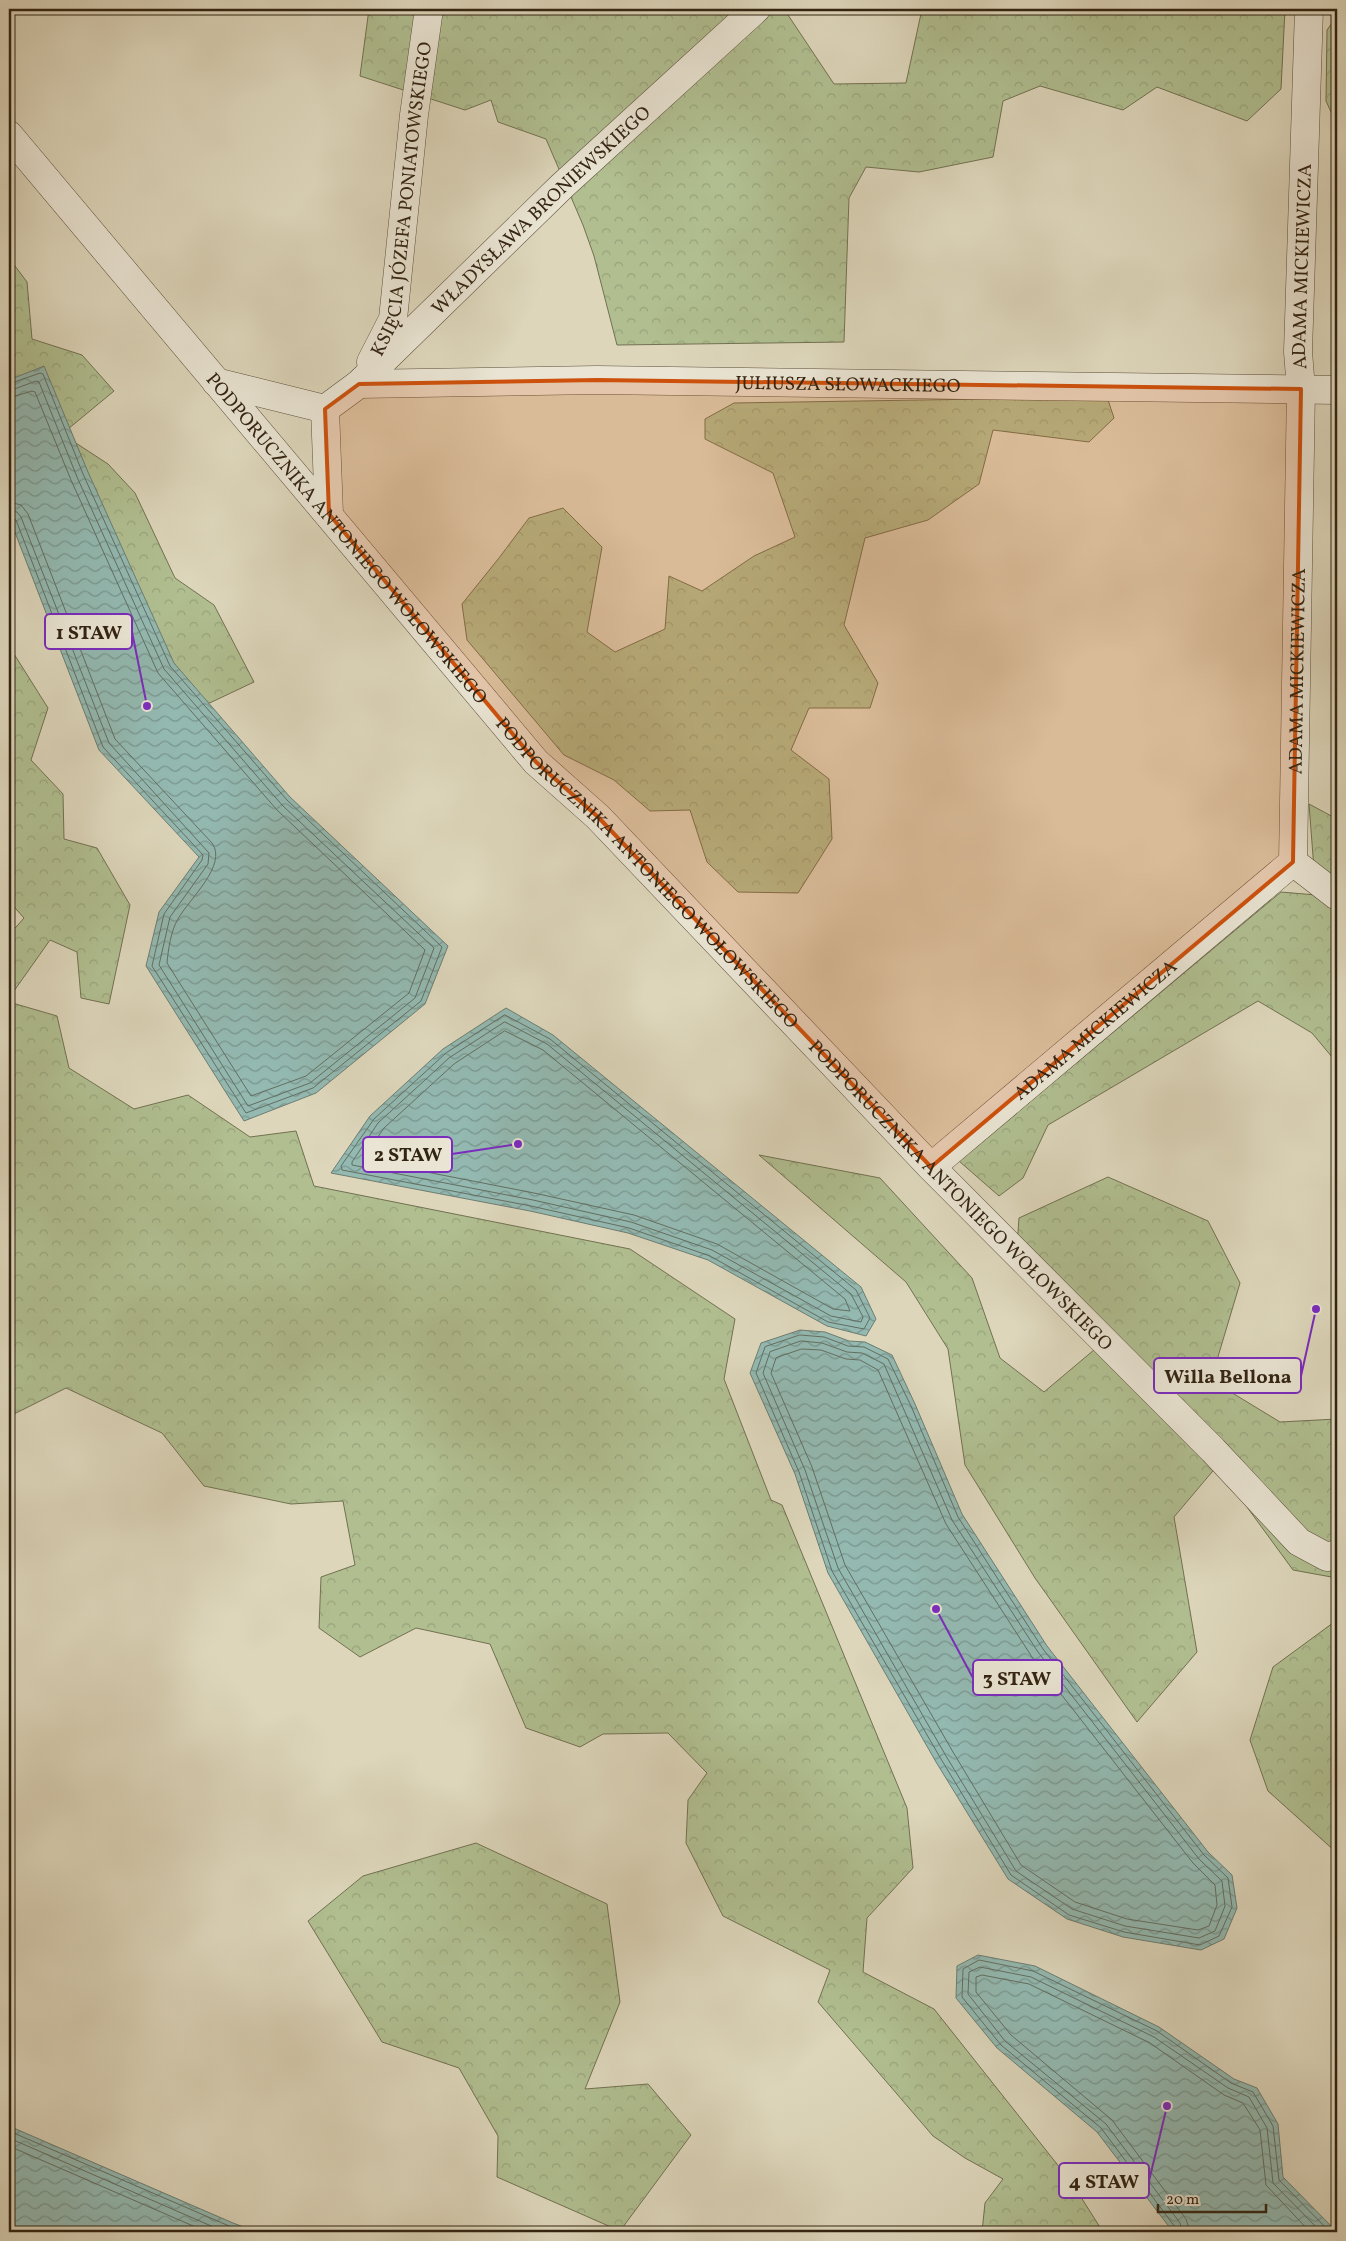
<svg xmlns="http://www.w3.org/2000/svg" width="1346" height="2241" font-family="Vollkorn,serif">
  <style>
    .forest { fill: url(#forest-crowns); stroke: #727151 }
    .water { fill: url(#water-waves); stroke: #6d7d71 }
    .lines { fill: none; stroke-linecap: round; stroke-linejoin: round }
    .shore { stroke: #636e62; stroke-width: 1 }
    .minor-casing { stroke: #5e503c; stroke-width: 29 }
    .minor { stroke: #e9e4d3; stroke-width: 28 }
    .marked { fill: #cd510d; fill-opacity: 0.2; stroke: #cd510d; stroke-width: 4; stroke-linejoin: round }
    .labels { text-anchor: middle; stroke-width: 4; stroke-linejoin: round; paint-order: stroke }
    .street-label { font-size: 19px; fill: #332412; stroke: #e9e4d3 }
    .leader { fill: none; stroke: #7b2cbf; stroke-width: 2 }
    .callout-dot { fill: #7b2cbf; stroke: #e9e4d3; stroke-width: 2 }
    .callout { fill: #e9e4d3; stroke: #7b2cbf; stroke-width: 2 }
    .callout-label { font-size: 20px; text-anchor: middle; font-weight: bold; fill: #332412 }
  </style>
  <defs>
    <pattern id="forest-crowns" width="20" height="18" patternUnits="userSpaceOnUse" patternTransform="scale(1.25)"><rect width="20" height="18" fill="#b0be90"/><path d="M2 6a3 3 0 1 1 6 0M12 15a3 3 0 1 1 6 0" fill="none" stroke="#98a37b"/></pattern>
    <pattern id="water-waves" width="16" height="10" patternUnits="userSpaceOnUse" patternTransform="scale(1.25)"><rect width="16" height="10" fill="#93b9b1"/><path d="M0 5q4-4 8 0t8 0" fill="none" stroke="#79968f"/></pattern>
  </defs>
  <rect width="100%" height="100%" fill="#ddd6bb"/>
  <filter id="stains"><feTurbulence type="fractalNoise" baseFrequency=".004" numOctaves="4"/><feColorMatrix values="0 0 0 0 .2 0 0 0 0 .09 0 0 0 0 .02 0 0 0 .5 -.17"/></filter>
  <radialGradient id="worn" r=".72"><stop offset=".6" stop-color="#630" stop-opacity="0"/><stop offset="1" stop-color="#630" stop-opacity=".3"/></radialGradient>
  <g class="forest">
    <polygon points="369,9 784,9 834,84 906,83 922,9 1285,9 1281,89 1247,121 1157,87 1123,110 1040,86 1003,101 993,157 919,172 866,167 849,198 844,342 617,345 594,256 583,225 546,139 498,122 491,100 465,110 360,76"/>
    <polygon points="1337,16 1337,125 1326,101 1327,30"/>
    <polygon points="9,258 27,282 32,339 82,355 114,391 62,434 108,464 135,493 175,578 214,605 254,682 180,717 9,389"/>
    <polygon points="1107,397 1114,418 1089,442 993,430 979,484 928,520 865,538 844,625 878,683 870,708 809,708 791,750 829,779 832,839 798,893 738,892 707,862 690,810 650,811 614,780 564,755 467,640 462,604 499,558 529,518 563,508 602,547 587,632 615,652 665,629 669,576 702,591 754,556 795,537 773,473 705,439 705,419 734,403"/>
    <polygon points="9,646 48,708 31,760 63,794 64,839 97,848 130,905 109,1004 81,998 77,952 50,940 9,998 9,935 24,918 9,901"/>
    <polygon points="1309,804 1337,819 1337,1063 1312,1033 1258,1001 1048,1125 1023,1178 999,1196 959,1161 1281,892 1316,895"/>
    <polygon points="9,1002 57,1016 69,1068 134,1109 188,1095 250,1137 296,1131 314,1186 630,1249 735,1319 724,1379 771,1500 782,1505 907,1808 913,1868 867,1918 863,1972 934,2009 1072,2183 1103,2232 982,2232 985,2203 1003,2179 965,2158 933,2136 818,2002 830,1970 723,1916 686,1843 688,1800 707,1773 668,1733 603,1734 580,1747 526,1728 490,1644 416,1628 360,1657 319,1628 321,1577 355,1565 343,1501 291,1504 204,1486 162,1433 66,1388 14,1414 9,1413"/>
    <polygon points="759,1155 880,1178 972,1278 1000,1358 1044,1392 1101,1344 1017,1246 1019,1218 1108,1177 1208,1221 1240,1283 1211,1380 1280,1422 1337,1419 1337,1578 1293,1570 1217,1466 1174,1517 1197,1652 1137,1722 1035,1578 965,1465 948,1349 906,1282"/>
    <polygon points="1337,1620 1337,1853 1268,1791 1250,1740 1273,1667"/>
    <polygon points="476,1843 607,1904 620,2002 585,2089 648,2084 691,2135 620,2231 497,2177 498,2136 459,2068 382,2042 308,1921 363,1876"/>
  </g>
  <g class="water">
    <polygon points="44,366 88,472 174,663 290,797 448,946 425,1004 316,1093 244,1121 146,966 159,912 199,857 99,750 11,522 9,380"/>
    <polygon points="506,1008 553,1035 861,1287 876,1319 866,1336 827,1326 708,1260 628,1233 530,1211 331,1173 370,1116 443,1049"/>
    <polygon points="800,1330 825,1332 849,1341 865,1342 892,1355 915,1404 962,1514 1047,1646 1208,1852 1232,1875 1237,1908 1224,1939 1201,1950 1123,1937 1067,1919 1008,1879 936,1762 828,1573 795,1474 750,1373 761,1343"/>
    <polygon points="978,1955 1035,1966 1159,2027 1234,2079 1257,2088 1278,2124 1283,2177 1337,2232 1173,2232 1097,2132 997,2048 956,1998 957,1966"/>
    <polygon points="9,2126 233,2223 257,2232 9,2232"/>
  </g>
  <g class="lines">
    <g class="shore">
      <polyline points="9,384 40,373 43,374 83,474 170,666 287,800 442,947 421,1001 313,1088 246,1113 152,966 164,914 202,860 203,855 103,747 16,520 9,516"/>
      <polyline points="9,391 36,381 39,382 77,477 164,669 282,805 434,948 415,998 310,1083 248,1106 159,965 170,917 208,864 209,853 109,743 21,517 17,512 9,510"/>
      <path d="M9 398 32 391 35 392 71 480 158 673 277 810 425 950 409 993 306 1076 251 1096 167 963C168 951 171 930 178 919 189 899 228 865 212 843L115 739 28 514 21 505 9 502"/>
      <polygon points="505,1015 550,1039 856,1290 870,1318 864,1329 828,1322 710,1256 629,1228 531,1206 342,1170 341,1166 374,1119 446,1053"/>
      <polygon points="505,1022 547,1044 851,1294 863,1317 861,1322 831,1316 712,1250 631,1222 533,1200 352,1165 352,1162 378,1123 449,1058"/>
      <polygon points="505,1031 543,1050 845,1299 850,1311 833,1309 717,1244 634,1215 534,1193 365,1160 364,1157 384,1128 454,1064"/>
      <polygon points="800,1335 824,1337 848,1346 864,1347 888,1359 911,1406 958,1517 1043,1649 1204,1855 1228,1878 1232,1907 1219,1936 1200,1945 1124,1932 1069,1915 1011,1875 941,1759 832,1571 799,1472 756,1373 765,1347"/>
      <polygon points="801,1341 822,1343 847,1352 862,1353 884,1364 952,1520 1038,1652 1199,1859 1222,1881 1225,1906 1215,1931 1199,1938 1125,1926 1072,1909 1016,1871 946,1756 838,1568 805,1470 763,1373 770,1352"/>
      <polygon points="802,1349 821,1350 846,1359 860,1360 878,1370 946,1524 1032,1657 1193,1863 1215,1885 1217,1905 1209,1926 1198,1930 1127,1919 1075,1902 1021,1865 953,1752 845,1565 812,1467 771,1373 776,1358"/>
      <polyline points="9,2131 243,2232"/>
      <polyline points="9,2138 225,2232"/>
      <polyline points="9,2146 207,2232"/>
      <polyline points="1176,2232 1175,2227 1101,2128 1001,2045 962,1997 963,1969 979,1960 1033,1971 1157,2031 1231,2083 1253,2092 1273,2126 1279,2180 1330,2232"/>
      <polyline points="1182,2232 1180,2223 1106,2124 1005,2041 968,1994 969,1972 980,1967 1031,1977 1154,2037 1228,2088 1249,2097 1267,2128 1273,2183 1321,2232"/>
      <polyline points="1190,2232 1186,2219 1112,2120 1011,2035 976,1992 976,1977 982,1975 1029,1984 1150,2043 1224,2095 1243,2103 1260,2130 1266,2185 1310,2232"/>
    </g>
    <defs>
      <g id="minor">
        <path id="s1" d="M9 135 536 762 598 817 931 1167 1213 1450 1299 1542 1327 1557 1337 1554"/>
        <path id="s2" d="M371 362 393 319 414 115 429 9"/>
        <polyline points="216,382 325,409"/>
        <path id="s3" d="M359 384 597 380 1337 390"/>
        <path id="s4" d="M329 514 325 409 359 384 562 186 756 9"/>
        <polyline points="1293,862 1337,896"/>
        <path id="s5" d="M931 1167 1293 862 1301 389 1298 352 1309 9"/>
      </g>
    </defs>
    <use href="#minor" class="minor-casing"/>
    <use href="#minor" class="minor"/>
  </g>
  <path class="marked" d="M597 380 1301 389 1293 862 931 1167 598 817 536 762 329 514 325 409 359 384Z"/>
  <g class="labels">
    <g class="street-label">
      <text dy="7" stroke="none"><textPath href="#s2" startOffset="168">KSIĘCIA JÓZEFA PONIATOWSKIEGO</textPath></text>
      <text dy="7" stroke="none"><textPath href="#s4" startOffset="399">WŁADYSŁAWA BRONIEWSKIEGO</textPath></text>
      <text dy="7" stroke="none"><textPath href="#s5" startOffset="1069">ADAMA MICKIEWICZA</textPath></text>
      <text dy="7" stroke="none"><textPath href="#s3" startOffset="489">JULIUSZA SŁOWACKIEGO</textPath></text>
      <text dy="7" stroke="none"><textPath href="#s1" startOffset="526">PODPORUCZNIKA ANTONIEGO WOŁOWSKIEGO</textPath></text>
      <text dy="7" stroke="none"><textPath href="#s5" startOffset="664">ADAMA MICKIEWICZA</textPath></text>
      <text dy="7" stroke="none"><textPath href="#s1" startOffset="976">PODPORUCZNIKA ANTONIEGO WOŁOWSKIEGO</textPath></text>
      <text dy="7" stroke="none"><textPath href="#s5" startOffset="214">ADAMA MICKIEWICZA</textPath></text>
      <text dy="7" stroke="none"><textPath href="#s1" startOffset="1426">PODPORUCZNIKA ANTONIEGO WOŁOWSKIEGO</textPath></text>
    </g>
  </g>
  <path class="leader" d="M147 706L132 632M518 1144L452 1154M1316 1309L1301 1376M936 1609L973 1678M1167 2106L1149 2181"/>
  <g class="callout-dot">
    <circle cx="147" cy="706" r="5"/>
    <circle cx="518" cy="1144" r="5"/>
    <circle cx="1316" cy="1309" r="5"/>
    <circle cx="936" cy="1609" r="5"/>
    <circle cx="1167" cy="2106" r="5"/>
  </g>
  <g class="callout">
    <rect x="45" y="614" width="87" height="35" rx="5"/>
    <rect x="363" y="1137" width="89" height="35" rx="5"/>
    <rect x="1154" y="1358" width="147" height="35" rx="5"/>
    <rect x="973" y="1660" width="89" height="35" rx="5"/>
    <rect x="1059" y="2163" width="90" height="35" rx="5"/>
  </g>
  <g class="callout-label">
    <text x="89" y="639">1 STAW</text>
    <text x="408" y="1161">2 STAW</text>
    <text x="1228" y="1383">Willa Bellona</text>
    <text x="1017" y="1685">3 STAW</text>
    <text x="1104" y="2188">4 STAW</text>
  </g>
  <rect width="1346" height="2241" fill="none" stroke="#ddd6bb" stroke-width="30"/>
  <rect x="10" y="10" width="1326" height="2221" fill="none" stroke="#332412" stroke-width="2.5"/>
  <rect x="15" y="15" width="1316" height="2211" fill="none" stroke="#332412"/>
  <path d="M1158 2204v8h108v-8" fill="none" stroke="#332412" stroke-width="2.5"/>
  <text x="1166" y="2204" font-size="15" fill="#332412" stroke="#e9e4d3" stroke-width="4" paint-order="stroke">20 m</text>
  <rect width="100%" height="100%" filter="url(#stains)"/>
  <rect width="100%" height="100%" fill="url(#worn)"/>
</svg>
